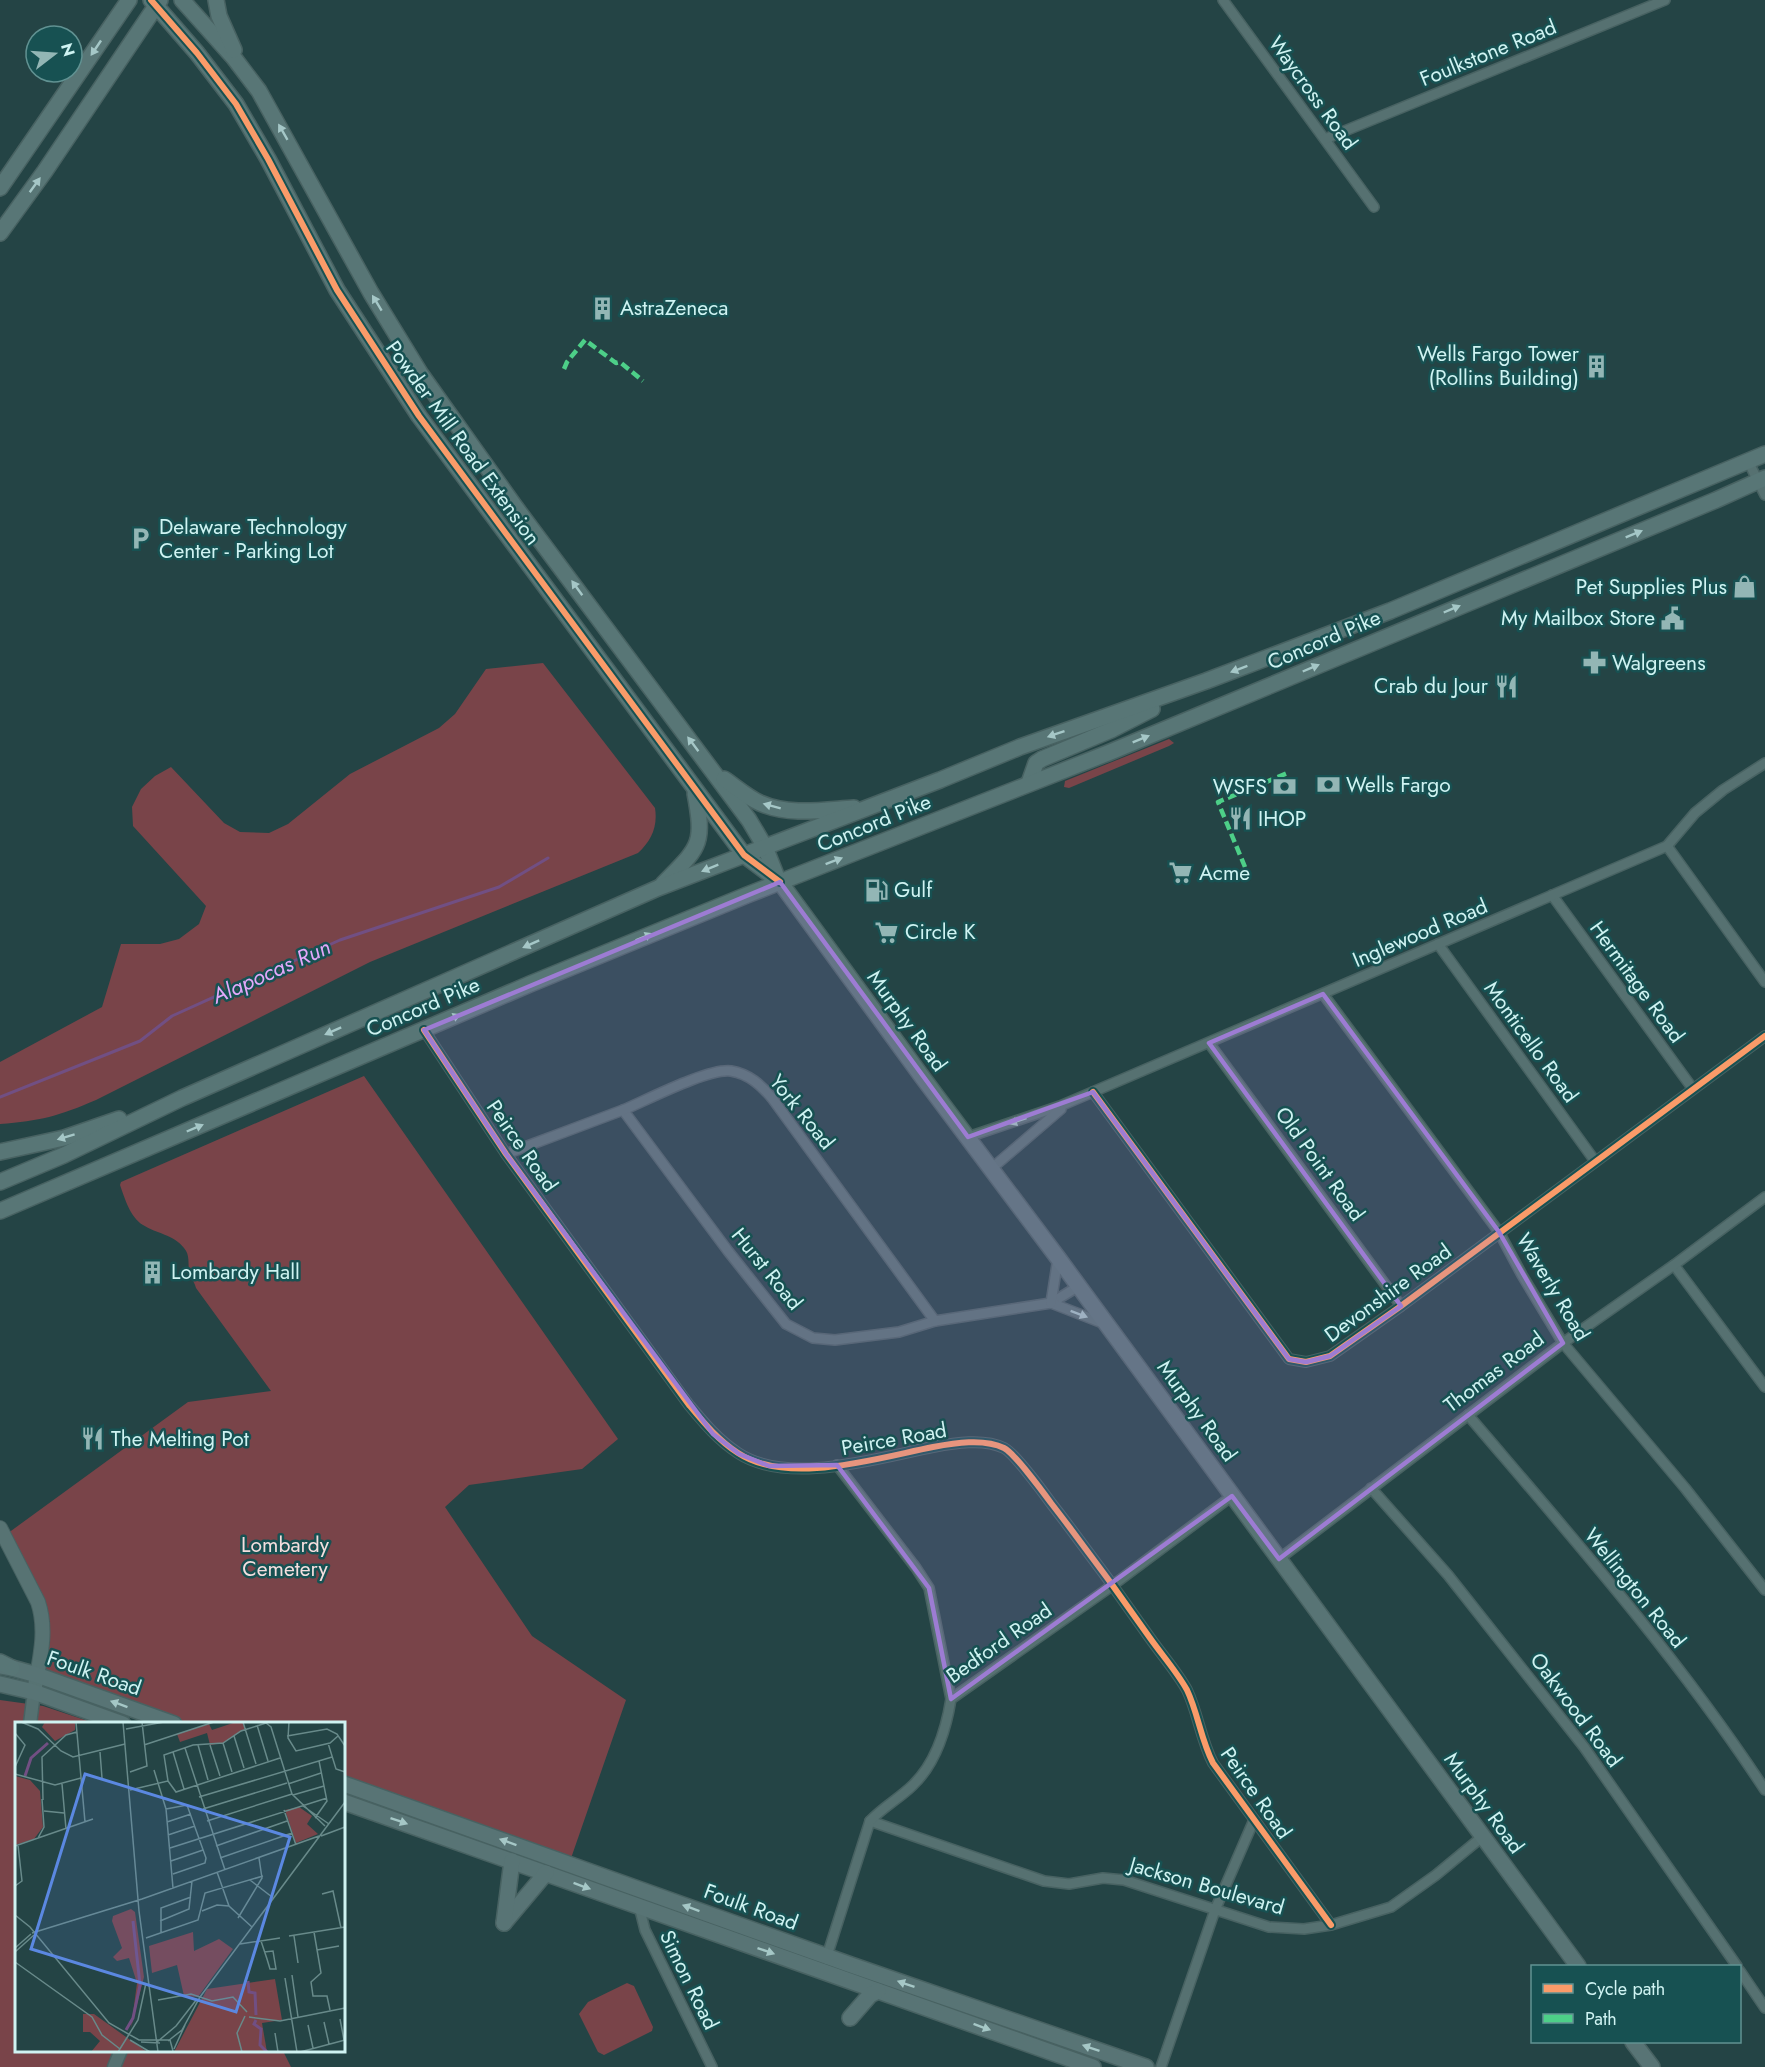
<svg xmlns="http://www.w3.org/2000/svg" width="1765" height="2067" font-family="Jost,sans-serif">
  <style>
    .green { fill: #794449 }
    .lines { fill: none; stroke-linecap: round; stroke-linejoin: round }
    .stream { stroke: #714f83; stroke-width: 3 }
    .minor-casing { stroke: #486262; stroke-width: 12 }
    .tertiary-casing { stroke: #486262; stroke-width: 15 }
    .secondary-casing { stroke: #486262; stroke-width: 16 }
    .primary-casing { stroke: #486262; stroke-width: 18 }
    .trunk-casing { stroke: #486262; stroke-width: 18 }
    .minor { stroke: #567171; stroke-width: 9 }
    .tertiary { stroke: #567171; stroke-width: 12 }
    .secondary { stroke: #577373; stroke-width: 14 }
    .primary { stroke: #587475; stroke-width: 15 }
    .trunk { stroke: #587676; stroke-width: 15 }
    .quiet { stroke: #4dcf88; stroke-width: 4.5; stroke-dasharray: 9 4.5; stroke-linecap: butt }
    .cycleway-casing { stroke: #175152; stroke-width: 10 }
    .cycleway { stroke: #fa9b69; stroke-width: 6 }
    .oneway { fill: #a5c7c7 }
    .oneway2 { fill: #9fbfbe }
    .oneway3 { fill: #a5c7c6 }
    .marked { fill: #9d7cd3; fill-opacity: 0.2; stroke: #9d7cd3; stroke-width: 4.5; stroke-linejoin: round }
    .labels { text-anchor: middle; stroke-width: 5; stroke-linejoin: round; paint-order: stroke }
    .street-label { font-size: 21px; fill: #cff3f2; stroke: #175152 }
    .poi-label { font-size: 21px; fill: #cff3f2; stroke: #175152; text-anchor: start }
    .park-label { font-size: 21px; fill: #f5dede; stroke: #175152 }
    .water-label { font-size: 22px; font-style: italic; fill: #e3a8fb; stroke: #175152 }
    .inset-river { fill: none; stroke: #714f83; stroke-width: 3 }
    .inset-road { fill: none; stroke: #688a8a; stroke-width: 1.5 }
    .view { fill: #5b88e1; fill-opacity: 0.15; stroke: #5b88e1; stroke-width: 3 }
    .inset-edge { fill: none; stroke: #cff3f2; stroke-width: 3 }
  </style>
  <rect width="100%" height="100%" fill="#244445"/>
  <g class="green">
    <path d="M543 663 655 808C658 827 651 841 638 853L370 962 96 1100C59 1116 40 1121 0 1124V1062L102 1007 121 944H160L179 939 199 924 206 906 133 826 132 807 141 789 155 776 171 767 224 823 240 832 269 833 288 824 350 774 439 728 455 714 486 669Z"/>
    <polygon points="1169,739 1174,743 1169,746 1069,788 1064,787 1065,781"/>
    <path d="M364 1076 618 1439 582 1469 469 1485 445 1507 532 1636 626 1700 569 1864 344 1784V1724L174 1723 37 1675 43 1622 4 1536 188 1402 271 1391 196 1288C195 1284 192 1279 190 1275 187 1265 191 1256 184 1248 173 1234 157 1234 143 1225 130 1217 125 1199 120 1185L121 1182Z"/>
    <polygon points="0,1700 43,1706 94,1723 16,1724 16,2050 283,2051 291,2067 0,2067"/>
    <polygon points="627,1983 634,1986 653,2027 652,2031 604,2055 598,2052 579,2014 588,2002"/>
  </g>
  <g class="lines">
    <polyline class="stream" points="0,1097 140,1041 172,1016 340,940 499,887 548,858"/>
    <defs>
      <g id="minor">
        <polyline points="1223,0 1374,207"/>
        <polyline points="1325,139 1665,0"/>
        <polyline points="1748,461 1765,495"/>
        <polyline points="1667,846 1765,982"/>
        <polyline points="1552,895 1693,1089"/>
        <polyline points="1438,944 1595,1161"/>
        <polyline points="1323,994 1499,1232 1522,1275 1563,1343 1685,1488 1765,1590"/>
        <path d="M424 1030 506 1154 689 1405C704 1423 718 1440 738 1453 788 1486 877 1458 933 1447 954 1443 984 1438 1004 1448 1014 1453 1043 1492 1051 1503 1085 1547 1118 1592 1150 1638 1162 1655 1177 1672 1187 1690 1198 1713 1201 1740 1213 1763L1331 1925"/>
        <polyline points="1209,1043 1401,1306"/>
        <polyline points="1093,1092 1289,1359 1306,1362 1330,1356 1401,1306 1765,1036"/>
        <polyline points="623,1110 728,1251 786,1324 813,1338 835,1340 899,1332 935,1321 1051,1303 1079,1286"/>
        <polyline points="968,1137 1060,1106 1667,846 1695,813 1723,790 1765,763"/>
        <path d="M506 1154C545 1139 584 1125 623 1110 647 1100 708 1068 731 1071 749 1074 761 1085 772 1098L935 1321"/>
        <polyline points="991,1169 1061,1109"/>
        <polyline points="1674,1265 1765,1387"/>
        <polyline points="1051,1303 1105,1324"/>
        <polyline points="1051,1303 1058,1258"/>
        <path d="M1468 1415C1571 1536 1678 1657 1765 1790"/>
        <polyline points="837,1465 916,1568 929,1588 951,1699"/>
        <polyline points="1371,1488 1448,1575 1584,1747 1737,1966"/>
        <polyline points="1279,1559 1563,1343 1674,1265 1765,1197"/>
        <polyline points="870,1821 1044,1881 1069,1884 1103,1878 1124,1880 1269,1927 1304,1929 1331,1925 1391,1907 1436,1875 1482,1837"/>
        <polyline points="639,1906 645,1930 712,2067"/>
        <path d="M826 1959 870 1821C883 1807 900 1798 913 1785 936 1763 946 1730 951 1699L1113 1585 1232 1496"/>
        <polyline points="1740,1971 1765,2008"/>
        <polyline points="1161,2067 1215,1910 1254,1820"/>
      </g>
      <g id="tertiary">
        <polyline points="30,1724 34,1692"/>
        <polyline points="114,2067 121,2050"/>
      </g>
      <path id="secondary" d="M0 1528 38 1602C48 1632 39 1662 34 1692"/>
      <g id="primary">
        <polyline points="780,882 923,1078 1058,1258 1578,1966"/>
        <polyline points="0,1666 12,1668 37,1675 174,1724"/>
        <polyline points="0,1684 34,1692 123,1724"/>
        <polyline points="344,1784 851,1965 1146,2067"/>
        <polyline points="344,1802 1093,2067"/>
        <polyline points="504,1923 546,1873"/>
        <polyline points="504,1923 512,1861"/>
        <polyline points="850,2018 870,1995 878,1991"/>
        <polyline points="1633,2042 1652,2067"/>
      </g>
      <g id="trunk">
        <polyline points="151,0 197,53 236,104 268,159 337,290 419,416 744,855 780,882"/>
        <polyline points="182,0 234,58 259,91 371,293 420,373 516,508 749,820 765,847 778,880"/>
        <polyline points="216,0 219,16 234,50"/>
        <polyline points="0,188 129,0"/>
        <polyline points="0,233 45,171 160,0"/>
        <path d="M724 779C736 787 747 797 760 803 789 816 823 810 854 808"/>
        <polyline points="1029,783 1036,763 1042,759 1111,730 1152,709"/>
        <path d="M663 884C699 847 705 846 695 793"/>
        <polyline points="0,1152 64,1138 119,1119"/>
        <polyline points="0,1182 64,1155 182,1098 658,888 940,780 1020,747 1206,681 1390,611 1765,454"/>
        <polyline points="0,1211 530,984 747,895 1108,753 1716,500 1765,478"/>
        <polyline points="0,1662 12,1668"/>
      </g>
    </defs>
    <use href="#minor" class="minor-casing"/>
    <use href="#tertiary" class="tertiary-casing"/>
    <use href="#secondary" class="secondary-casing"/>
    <use href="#primary" class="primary-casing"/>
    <use href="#trunk" class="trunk-casing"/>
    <use href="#minor" class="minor"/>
    <use href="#tertiary" class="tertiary"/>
    <use href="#secondary" class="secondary"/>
    <use href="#primary" class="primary"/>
    <use href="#trunk" class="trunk"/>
    <g class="quiet">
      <polyline points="564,369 567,362 585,340 616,363 620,362 643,381"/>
      <polyline points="1245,867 1218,802 1290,772"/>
    </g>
    <defs>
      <g id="cycleway">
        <polyline points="151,0 197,53 236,104 268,159 337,290 419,416 744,855 780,882"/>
        <path d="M424 1030 506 1154 689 1405C704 1423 718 1440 738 1453 788 1486 877 1458 933 1447 954 1443 984 1438 1004 1448 1014 1453 1043 1492 1051 1503 1085 1547 1118 1592 1150 1638 1162 1655 1177 1672 1187 1690 1198 1713 1201 1740 1213 1763L1331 1925"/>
        <polyline points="1093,1092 1289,1359 1306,1362 1330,1356 1401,1306 1765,1036"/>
      </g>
    </defs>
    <use href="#cycleway" class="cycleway-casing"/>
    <use href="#cycleway" class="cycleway"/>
  </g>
  <defs><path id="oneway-solid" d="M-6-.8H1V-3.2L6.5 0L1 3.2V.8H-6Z" transform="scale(1.5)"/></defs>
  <g class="oneway">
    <use href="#oneway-solid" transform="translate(96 48) rotate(124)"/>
    <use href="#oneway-solid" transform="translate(283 132) rotate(-120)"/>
    <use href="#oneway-solid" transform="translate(35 185) rotate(-54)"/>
    <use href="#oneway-solid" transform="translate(377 303) rotate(-121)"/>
    <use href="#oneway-solid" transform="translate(1634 534) rotate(-22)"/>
    <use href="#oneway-solid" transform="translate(577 588) rotate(-126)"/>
    <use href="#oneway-solid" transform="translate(1452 609) rotate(-23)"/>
    <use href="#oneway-solid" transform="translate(1311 668) rotate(-23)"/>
    <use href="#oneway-solid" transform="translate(1239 669) rotate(159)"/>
    <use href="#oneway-solid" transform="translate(1056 734) rotate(161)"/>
    <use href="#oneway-solid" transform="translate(1141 739) rotate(-22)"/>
    <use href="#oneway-solid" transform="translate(693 744) rotate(-127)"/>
    <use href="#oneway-solid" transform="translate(772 806) rotate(-165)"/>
    <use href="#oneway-solid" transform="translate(834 861) rotate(-21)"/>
    <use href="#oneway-solid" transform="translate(710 868) rotate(158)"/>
    <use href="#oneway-solid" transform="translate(644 937) rotate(-22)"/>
    <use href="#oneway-solid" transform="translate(531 944) rotate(156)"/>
    <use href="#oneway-solid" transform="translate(452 1018) rotate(-23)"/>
    <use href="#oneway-solid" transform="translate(333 1031) rotate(156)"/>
    <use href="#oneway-solid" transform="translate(195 1128) rotate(-23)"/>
    <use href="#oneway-solid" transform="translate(66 1137) rotate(163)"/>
  </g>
  <g class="oneway2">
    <use href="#oneway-solid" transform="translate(1018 1121) rotate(161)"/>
    <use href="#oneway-solid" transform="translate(1079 1314) rotate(21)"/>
  </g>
  <g class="oneway3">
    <use href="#oneway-solid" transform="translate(119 1704) rotate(-160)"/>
    <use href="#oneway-solid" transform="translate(399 1821) rotate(19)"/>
    <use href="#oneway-solid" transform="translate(508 1842) rotate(-160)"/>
    <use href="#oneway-solid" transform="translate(582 1886) rotate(20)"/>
    <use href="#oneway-solid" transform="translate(691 1908) rotate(-160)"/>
    <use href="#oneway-solid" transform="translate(766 1951) rotate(19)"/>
    <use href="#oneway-solid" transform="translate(906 1984) rotate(-161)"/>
    <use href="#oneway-solid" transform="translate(982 2027) rotate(20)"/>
    <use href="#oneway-solid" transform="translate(1091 2048) rotate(-161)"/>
  </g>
  <path class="marked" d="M780 882 968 1137 1093 1092 1289 1359 1306 1362 1330 1356 1401 1306 1209 1043 1323 994 1499 1232 1563 1343 1279 1559 1232 1496 951 1699 929 1588 837 1465 769 1466 739 1454 713 1434 506 1154 424 1030Z"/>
  <defs>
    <symbol id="building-bare" viewBox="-9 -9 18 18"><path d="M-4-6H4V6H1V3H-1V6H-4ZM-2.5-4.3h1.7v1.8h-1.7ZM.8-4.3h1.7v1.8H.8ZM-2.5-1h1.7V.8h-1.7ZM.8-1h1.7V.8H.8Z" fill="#93b6b5" stroke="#175152" stroke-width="2.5" paint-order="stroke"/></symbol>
    <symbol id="parking-bare" viewBox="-9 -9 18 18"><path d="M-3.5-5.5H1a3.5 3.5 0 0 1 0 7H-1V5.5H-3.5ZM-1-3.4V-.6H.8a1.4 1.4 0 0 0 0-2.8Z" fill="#93b6b5" stroke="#175152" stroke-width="2.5" paint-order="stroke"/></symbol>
    <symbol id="shop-bare" viewBox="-9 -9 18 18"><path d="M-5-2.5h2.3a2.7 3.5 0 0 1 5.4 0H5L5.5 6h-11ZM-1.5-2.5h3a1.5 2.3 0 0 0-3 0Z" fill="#93b6b5" stroke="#175152" stroke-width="2.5" paint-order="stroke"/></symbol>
    <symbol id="civic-bare" viewBox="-9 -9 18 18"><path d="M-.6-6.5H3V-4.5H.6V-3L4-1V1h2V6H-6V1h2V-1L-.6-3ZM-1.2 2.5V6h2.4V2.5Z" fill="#93b6b5" stroke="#175152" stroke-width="2.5" paint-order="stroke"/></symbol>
    <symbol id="pharmacy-bare" viewBox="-9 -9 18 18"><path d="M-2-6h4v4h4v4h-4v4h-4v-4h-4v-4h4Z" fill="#93b6b5" stroke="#175152" stroke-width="2.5" paint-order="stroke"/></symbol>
    <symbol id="restaurant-bare" viewBox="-9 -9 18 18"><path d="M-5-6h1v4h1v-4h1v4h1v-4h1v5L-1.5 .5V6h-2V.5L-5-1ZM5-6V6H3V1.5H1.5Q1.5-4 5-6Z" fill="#93b6b5" stroke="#175152" stroke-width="2.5" paint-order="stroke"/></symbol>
    <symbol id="bank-bare" viewBox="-9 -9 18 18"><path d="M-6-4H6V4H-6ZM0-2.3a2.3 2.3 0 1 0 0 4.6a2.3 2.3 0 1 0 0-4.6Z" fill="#93b6b5" stroke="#175152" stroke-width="2.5" paint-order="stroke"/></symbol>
    <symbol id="supermarket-bare" viewBox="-9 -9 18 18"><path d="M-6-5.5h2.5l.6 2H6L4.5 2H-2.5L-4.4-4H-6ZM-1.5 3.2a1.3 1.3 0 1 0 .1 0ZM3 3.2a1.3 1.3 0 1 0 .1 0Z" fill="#93b6b5" stroke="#175152" stroke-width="2.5" paint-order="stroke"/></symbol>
    <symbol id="fuel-bare" viewBox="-9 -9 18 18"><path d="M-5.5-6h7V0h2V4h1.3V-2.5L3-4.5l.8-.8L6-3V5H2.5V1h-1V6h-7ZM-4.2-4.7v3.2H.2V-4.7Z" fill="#93b6b5" stroke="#175152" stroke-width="2.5" paint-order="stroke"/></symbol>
  </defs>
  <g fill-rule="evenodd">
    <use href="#building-bare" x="586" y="292" width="33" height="33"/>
    <use href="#building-bare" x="1580" y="350" width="33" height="33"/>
    <use href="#parking-bare" x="124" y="522" width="33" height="33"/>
    <use href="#shop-bare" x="1728" y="570" width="33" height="33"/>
    <use href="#civic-bare" x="1656" y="602" width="33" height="33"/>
    <use href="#pharmacy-bare" x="1578" y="646" width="33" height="33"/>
    <use href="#restaurant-bare" x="1490" y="670" width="33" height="33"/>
    <use href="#bank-bare" x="1312" y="768" width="33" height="33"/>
    <use href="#bank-bare" x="1268" y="770" width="33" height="33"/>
    <use href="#restaurant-bare" x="1224" y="802" width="33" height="33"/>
    <use href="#supermarket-bare" x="1164" y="856" width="33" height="33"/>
    <use href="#fuel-bare" x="860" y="874" width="33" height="33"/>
    <use href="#supermarket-bare" x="870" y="916" width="33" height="33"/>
    <use href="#building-bare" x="136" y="1256" width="33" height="33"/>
    <use href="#restaurant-bare" x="76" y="1422" width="33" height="33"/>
  </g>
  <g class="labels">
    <g class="street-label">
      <text transform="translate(1488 53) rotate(-22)" y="7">Foulkstone Road</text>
      <text transform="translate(1313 93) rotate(54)" y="7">Waycross Road</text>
      <text transform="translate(463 443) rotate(54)" y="7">Powder Mill Road Extension</text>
      <text transform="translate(1324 640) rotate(-23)" y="7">Concord Pike</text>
      <text transform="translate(874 823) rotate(-22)" y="7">Concord Pike</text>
      <text transform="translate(1420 933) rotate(-23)" y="7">Inglewood Road</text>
      <text transform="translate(1637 982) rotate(54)" y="7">Hermitage Road</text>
      <text transform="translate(423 1007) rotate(-23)" y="7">Concord Pike</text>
      <text transform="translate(907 1021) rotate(54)" y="7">Murphy Road</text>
      <text transform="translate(1531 1042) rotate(54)" y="7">Monticello Road</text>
      <text transform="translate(802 1112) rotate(51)" y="7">York Road</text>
      <text transform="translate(522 1146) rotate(55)" y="7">Peirce Road</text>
      <text transform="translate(1320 1164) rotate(54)" y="7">Old Point Road</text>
      <text transform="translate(767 1269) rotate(51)" y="7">Hurst Road</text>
      <text transform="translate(1553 1287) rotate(59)" y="7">Waverly Road</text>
      <text transform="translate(1388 1293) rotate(-36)" y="7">Devonshire Road</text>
      <text transform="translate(1494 1372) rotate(-37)" y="7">Thomas Road</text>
      <text transform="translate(1197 1411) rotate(54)" y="7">Murphy Road</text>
      <text transform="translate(894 1439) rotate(-10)" y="7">Peirce Road</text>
      <text transform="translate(1635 1588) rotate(51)" y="7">Wellington Road</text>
      <text transform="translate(999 1643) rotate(-35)" y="7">Bedford Road</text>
      <text transform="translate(94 1673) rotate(19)" y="7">Foulk Road</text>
      <text transform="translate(1576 1710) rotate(53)" y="7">Oakwood Road</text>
      <text transform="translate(1256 1793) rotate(55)" y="7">Peirce Road</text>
      <text transform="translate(1484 1803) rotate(54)" y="7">Murphy Road</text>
      <text transform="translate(1207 1886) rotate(16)" y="7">Jackson Boulevard</text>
      <text transform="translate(751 1907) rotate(20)" y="7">Foulk Road</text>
      <text transform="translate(689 1980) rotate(64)" y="7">Simon Road</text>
    </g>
    <g class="poi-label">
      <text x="620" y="315">AstraZeneca</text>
      <text x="1579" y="361" text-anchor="end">Wells Fargo Tower<tspan x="1579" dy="24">(Rollins Building)</tspan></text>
      <text x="159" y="534">Delaware Technology<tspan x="159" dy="24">Center - Parking Lot</tspan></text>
      <text x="1727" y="594" text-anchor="end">Pet Supplies Plus</text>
      <text x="1655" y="625" text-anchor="end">My Mailbox Store</text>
      <text x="1612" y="670">Walgreens</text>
      <text x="1488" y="693" text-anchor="end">Crab du Jour</text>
      <text x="1346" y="792">Wells Fargo</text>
      <text x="1267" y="794" text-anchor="end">WSFS</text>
      <text x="1258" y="826">IHOP</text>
      <text x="1199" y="880">Acme</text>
      <text x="894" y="897">Gulf</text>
      <text x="905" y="939">Circle K</text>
      <text x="171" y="1279">Lombardy Hall</text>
      <text x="111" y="1446">The Melting Pot</text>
    </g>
    <g class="park-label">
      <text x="285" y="1552">Lombardy<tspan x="285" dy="24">Cemetery</tspan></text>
    </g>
    <g class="water-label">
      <text transform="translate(271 971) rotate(-24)" y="8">Alapocas Run</text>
    </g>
  </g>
  <g transform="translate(15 1722)">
    <rect width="330" height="330" fill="#244445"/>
    <path d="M30 0H60V8L40 19 27 5ZM221 0H228L230 7 208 21 195 23 192 11 165 20 162 12 194 2 197 8ZM0 54 15 58 25 69 28 105 19 117 0 123ZM284 85 297 94 292 102 303 112 281 121 270 88ZM116 187 120 190 129 255 116 306 122 261 114 236 102 239 98 235 107 226 97 199 98 194ZM178 210 179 229 204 217 218 227 183 275 169 274 162 243 137 251 134 224ZM260 257 267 298 247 301 252 330H159L192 267ZM68 292H79L132 330H76L85 319 75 310H68Z" fill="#794449"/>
    <path class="inset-river" d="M10 54 16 36 33 21M233 259 234 270 240 271 241 293M241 298 239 302 246 307 245 323 252 330M111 308 118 296 125 263 118 199"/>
    <path class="inset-road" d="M6 0 23 7 46 29 58 35 110 22M61 0 70 100M108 0 124 189 143 330M228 0 241 42M274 0 273 16 281 29 315 21 323 14M242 3 253 39M111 7 149 0M0 11 10 23 0 45M219 14 229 46M272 14 312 7 322 12 330 24M208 21 217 50M313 21 321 47 330 50M129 23 199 0M183 23 193 58M195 23 205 54M170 26 210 148M85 30 87 56M158 30 169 67M139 48 151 87 158 166M115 50 132 44 127 0M0 52 40 63 66 56M153 59 161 70 265 36M47 62 51 107M273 62 306 51M115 68 153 59 149 33 178 23 208 21 226 9 251 1 256 5 277 72 310 104M278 73 309 64M184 75 317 35M28 78 27 35 51 13 62 10M288 84 314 102M151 87 172 83 191 136 190 141 158 152M188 87 272 61M269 88 281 123M29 89 49 91M300 96 312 79 304 39M192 99 277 72M152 100 176 92M153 113 180 104M306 114 330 105M23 116 29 105 27 77M0 124 78 97M201 124 272 99M155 126 312 76M205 136 277 111M156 139 188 128M202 150 214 184 237 205M235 158 257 175M0 164 7 159 3 123M307 172 318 169 326 206M127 177 304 114M187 189 202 183 214 184M0 193 15 205 94 301 124 318H155L158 329M223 196 247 156 244 136M145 199 174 187 177 159M299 210 306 251 296 260 298 274H312L315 288M17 211 127 177M146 211V186L176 175M274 214 330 205M279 214 283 241M131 216 183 198 190 171 248 154M246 219 252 237 255 247H261L258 229 249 230M225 222 265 216M0 226 16 212M302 228 324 224M0 230 19 213M0 240 77 295 87 313 105 327M277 253 283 295M270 256 282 330M185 275 197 279 218 275 232 290M143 278 176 272 185 275M234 295 265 299 330 286M325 297 329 318M309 300 314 322M293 303 298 326M260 311 263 330M113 314 123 298 131 261M115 318 135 330M153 319 167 308 185 275 330 80M126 320 145 321M142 320 161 304 182 277M159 327 170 303M103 330 113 314M227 330 222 311 230 294M285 330 330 318"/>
    <path class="view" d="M70 52 275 115 221 290 16 227Z"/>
    <rect width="330" height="330" class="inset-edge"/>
  </g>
  <rect x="1531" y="1965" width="210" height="78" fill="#175152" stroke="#619292" stroke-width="1.5"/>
  <rect x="1543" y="1984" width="30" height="9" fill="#fa9b69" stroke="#619292" stroke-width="1.5"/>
  <text x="1585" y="1995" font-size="18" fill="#cff3f2">Cycle path</text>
  <rect x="1543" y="2014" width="30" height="9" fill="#4dcf88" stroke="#619292" stroke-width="1.5"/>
  <text x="1585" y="2025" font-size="18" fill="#cff3f2">Path</text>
  <g transform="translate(54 54) rotate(73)"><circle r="28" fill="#175152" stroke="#619292" stroke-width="1.5"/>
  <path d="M0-4.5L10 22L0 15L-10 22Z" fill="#93b6b5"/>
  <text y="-9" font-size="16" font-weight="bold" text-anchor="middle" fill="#cff3f2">N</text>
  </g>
</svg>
